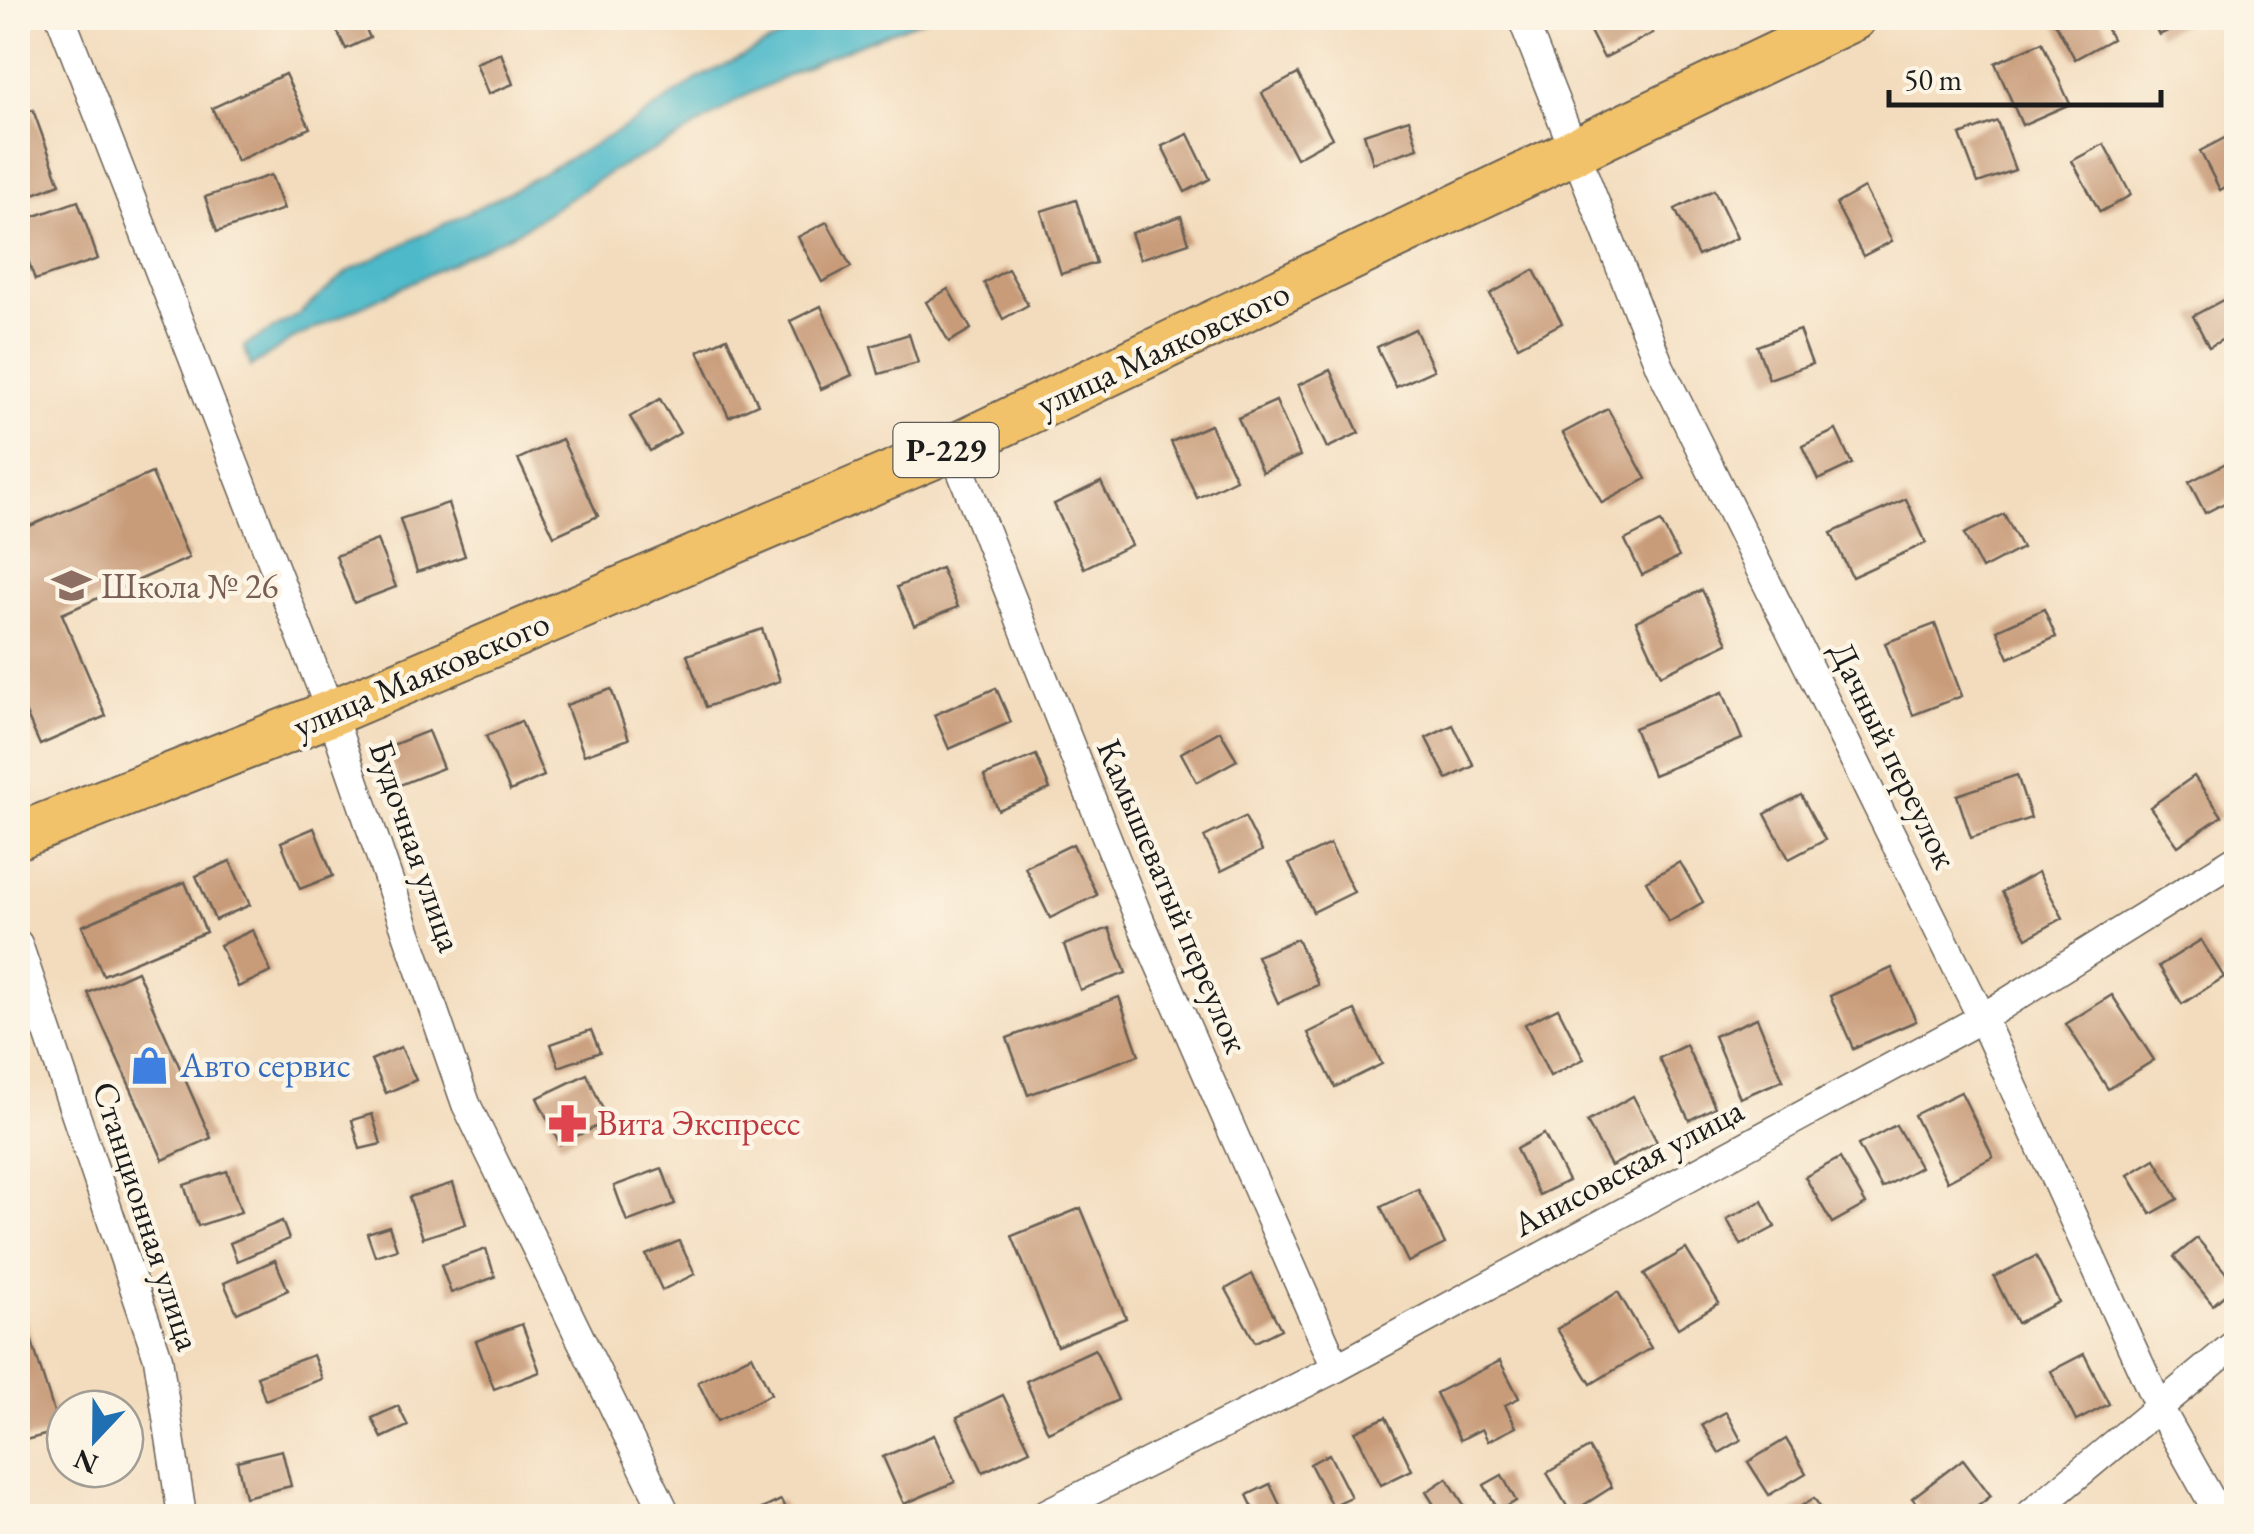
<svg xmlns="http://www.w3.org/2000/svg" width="2254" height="1534" font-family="'EB Garamond',serif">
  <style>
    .water { fill: #4db9c9; stroke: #346a72; stroke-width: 2.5 }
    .building { fill: #c89b79 }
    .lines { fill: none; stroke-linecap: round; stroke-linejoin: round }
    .minor-casing { stroke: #675f54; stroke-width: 31 }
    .primary-casing { stroke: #675f54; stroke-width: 49 }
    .minor { stroke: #fff; stroke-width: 28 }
    .primary { stroke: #f2c26a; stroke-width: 45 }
    .labels { text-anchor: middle; stroke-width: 9; stroke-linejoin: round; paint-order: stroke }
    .shield { fill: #fcf5e5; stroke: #5f5d58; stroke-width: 2.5 }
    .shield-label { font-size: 32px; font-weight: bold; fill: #1c1c1c }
    .street-label { font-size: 35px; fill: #1c1c1c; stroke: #fcf5e5 }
    .education-label { font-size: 35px; fill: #785e54; stroke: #fcf5e5; text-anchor: start }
    .shop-label { font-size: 35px; fill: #366cbe; stroke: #fcf5e5; text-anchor: start }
    .health-label { font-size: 35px; fill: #be3a42; stroke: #fcf5e5; text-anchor: start }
  </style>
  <rect width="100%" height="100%" fill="#fcf5e5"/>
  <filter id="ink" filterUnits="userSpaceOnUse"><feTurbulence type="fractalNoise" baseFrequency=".01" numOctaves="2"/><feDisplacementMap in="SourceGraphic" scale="20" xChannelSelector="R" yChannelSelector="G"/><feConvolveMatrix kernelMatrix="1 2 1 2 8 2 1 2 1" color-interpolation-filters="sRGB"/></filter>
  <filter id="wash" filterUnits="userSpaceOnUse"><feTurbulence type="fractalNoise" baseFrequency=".0048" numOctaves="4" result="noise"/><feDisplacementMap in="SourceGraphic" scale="40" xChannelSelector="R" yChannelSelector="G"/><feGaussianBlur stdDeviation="2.25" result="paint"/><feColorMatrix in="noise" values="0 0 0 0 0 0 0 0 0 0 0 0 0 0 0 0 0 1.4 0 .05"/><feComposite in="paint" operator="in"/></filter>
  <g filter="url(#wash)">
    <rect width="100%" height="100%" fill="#f3dcbd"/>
    <polygon class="water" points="804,18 926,18 822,59 741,98 675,140 615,169 519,231 291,340 251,367 244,346 299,314 347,272 509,192 636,121 697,79 796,29"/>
    <g id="blocks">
      <g class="building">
        <polygon points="331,18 361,18 370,38 346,49"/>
        <polygon points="1583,18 1645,18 1653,33 1604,58"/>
        <polygon points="2060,18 2101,18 2112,39 2075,59 2054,21"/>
        <polygon points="2151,18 2195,18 2159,35"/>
        <polygon points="2042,42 2070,104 2022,125 1995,63"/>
        <polygon points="501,53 513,84 488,94 476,63"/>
        <polygon points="285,74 310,128 237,161 212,108"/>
        <polygon points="1298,74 1332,138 1296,158 1262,93"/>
        <polygon points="33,110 60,184 18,200 18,116"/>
        <polygon points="1409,119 1418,148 1373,163 1364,134"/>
        <polygon points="1997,121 2015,170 1978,183 1960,135"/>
        <polygon points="2236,132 2236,181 2220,190 2200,151"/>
        <polygon points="1188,134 1210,179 1185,192 1162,146"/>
        <polygon points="2104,144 2131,195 2100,212 2072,161"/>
        <polygon points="271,175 284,209 217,232 205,197"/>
        <polygon points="1864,188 1892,241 1863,256 1836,204"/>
        <polygon points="1714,190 1737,238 1698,256 1675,209"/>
        <polygon points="1076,200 1096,263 1061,274 1041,211"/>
        <polygon points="78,201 98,259 35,280 18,231 18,222"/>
        <polygon points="1181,216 1189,243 1140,259 1131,233"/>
        <polygon points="827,222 851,267 822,282 798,237"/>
        <polygon points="1008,269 1028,305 1003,319 984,283"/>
        <polygon points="1534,270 1562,323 1518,346 1490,294"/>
        <polygon points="948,289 971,329 949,342 926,302"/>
        <polygon points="2236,293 2236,332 2209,347 2193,316"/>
        <polygon points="821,306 852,375 821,389 790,321"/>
        <polygon points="1415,329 1434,370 1396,387 1377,347"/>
        <polygon points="1799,330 1812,364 1769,379 1757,346"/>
        <polygon points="909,334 918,363 879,374 871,346"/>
        <polygon points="727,338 758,404 729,417 698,351"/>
        <polygon points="1330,370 1359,433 1327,448 1298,385"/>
        <polygon points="660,399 680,433 650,451 630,417"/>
        <polygon points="1276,401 1300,456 1262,472 1238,418"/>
        <polygon points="1608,409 1646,479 1602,503 1563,433"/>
        <polygon points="1210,425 1236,479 1197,498 1171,442"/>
        <polygon points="1836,430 1852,464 1818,480 1802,446"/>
        <polygon points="562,439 598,516 554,536 518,459"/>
        <polygon points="2236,458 2236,497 2205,513 2189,482"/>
        <polygon points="152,473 189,558 62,614 106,716 40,745 18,695 18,531"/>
        <polygon points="1101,482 1131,545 1084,568 1054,504"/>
        <polygon points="1906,499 1926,543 1852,577 1831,533"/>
        <polygon points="448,503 465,556 417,572 400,519"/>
        <polygon points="2004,514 2022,548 1982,569 1964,534"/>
        <polygon points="1661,522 1679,557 1642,575 1625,540"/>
        <polygon points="377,540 396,587 354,603 336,556"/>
        <polygon points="941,568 958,607 914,625 897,587"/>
        <polygon points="1702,590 1728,643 1661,675 1636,621"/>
        <polygon points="2044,609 2056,637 2009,658 1997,630"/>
        <polygon points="1935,624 1962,696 1913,715 1885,643"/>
        <polygon points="762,629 780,681 706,707 687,655"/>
        <polygon points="996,688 1011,722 949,749 934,715"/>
        <polygon points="611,689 629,739 584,755 566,705"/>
        <polygon points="1723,692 1742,739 1653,775 1634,728"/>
        <polygon points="521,721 544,776 510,791 486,736"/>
        <polygon points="1453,725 1474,766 1447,779 1426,738"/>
        <polygon points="428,731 443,768 400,785 385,748"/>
        <polygon points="1220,731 1237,760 1197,782 1181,753"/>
        <polygon points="1036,755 1050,789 998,810 984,776"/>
        <polygon points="2017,775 2031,818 1971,838 1957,795"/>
        <polygon points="2194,776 2222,816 2178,846 2150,807"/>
        <polygon points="1801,795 1825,840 1789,859 1765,814"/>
        <polygon points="1245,817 1262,851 1221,871 1204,837"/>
        <polygon points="314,828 333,876 300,889 281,842"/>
        <polygon points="1073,844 1097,895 1050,918 1025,867"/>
        <polygon points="1330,844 1354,892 1313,912 1289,864"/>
        <polygon points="230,861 250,905 215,920 196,876"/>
        <polygon points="1680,862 1703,902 1669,922 1646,881"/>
        <polygon points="2038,872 2063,918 2027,938 2002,892"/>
        <polygon points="185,882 206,932 103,975 82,926"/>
        <polygon points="1109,928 1126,973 1080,990 1064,945"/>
        <polygon points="253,930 271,972 238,987 220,945"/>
        <polygon points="1297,939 1318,985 1278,1003 1257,956"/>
        <polygon points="2201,940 2224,977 2182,1004 2159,966"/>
        <polygon points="1892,968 1916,1021 1853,1048 1830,996"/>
        <polygon points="137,971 211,1138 163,1160 88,993"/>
        <polygon points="2112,995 2154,1060 2108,1089 2066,1024"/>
        <polygon points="1119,997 1139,1055 1028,1095 1007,1038"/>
        <polygon points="1558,1008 1584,1059 1550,1076 1525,1024"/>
        <polygon points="1355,1010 1382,1064 1335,1087 1308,1033"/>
        <polygon points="1757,1018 1783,1080 1740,1098 1714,1036"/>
        <polygon points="591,1030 600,1052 559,1067 551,1044"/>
        <polygon points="1686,1045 1715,1107 1689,1120 1659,1058"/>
        <polygon points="401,1047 416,1080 386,1093 371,1060"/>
        <polygon points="587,1074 608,1121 560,1144 537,1098"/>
        <polygon points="1961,1092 1993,1157 1947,1181 1914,1115"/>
        <polygon points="1633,1096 1657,1142 1611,1166 1587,1122"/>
        <polygon points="372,1114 381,1144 360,1149 352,1120"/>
        <polygon points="1896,1125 1920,1167 1882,1188 1858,1145"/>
        <polygon points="1544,1134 1568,1181 1539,1195 1516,1149"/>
        <polygon points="1840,1158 1866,1204 1832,1223 1805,1177"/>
        <polygon points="2155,1159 2178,1199 2151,1214 2128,1175"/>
        <polygon points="662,1168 675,1204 627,1222 614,1186"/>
        <polygon points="227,1171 241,1212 198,1226 184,1185"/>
        <polygon points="453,1183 466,1224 423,1238 409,1197"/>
        <polygon points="1418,1189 1445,1244 1408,1262 1381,1207"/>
        <polygon points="1762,1201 1775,1227 1741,1245 1727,1219"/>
        <polygon points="1081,1208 1126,1318 1057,1346 1012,1236"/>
        <polygon points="282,1221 289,1239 237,1261 230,1243"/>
        <polygon points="389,1226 397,1249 375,1256 367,1233"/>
        <polygon points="2197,1238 2236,1285 2213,1305 2174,1257"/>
        <polygon points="679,1241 695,1274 662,1290 646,1255"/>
        <polygon points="486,1249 495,1277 451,1293 441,1265"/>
        <polygon points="1686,1249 1719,1303 1678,1328 1644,1274"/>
        <polygon points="2036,1256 2059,1302 2017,1323 1994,1277"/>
        <polygon points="275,1260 288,1290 237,1313 224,1283"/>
        <polygon points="1252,1274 1281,1329 1255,1342 1226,1289"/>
        <polygon points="1618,1292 1651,1348 1591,1384 1557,1329"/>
        <polygon points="18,1297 60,1431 18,1442"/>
        <polygon points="522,1324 540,1372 494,1389 476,1341"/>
        <polygon points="1095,1349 1118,1400 1048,1432 1026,1381"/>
        <polygon points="2084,1354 2109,1404 2076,1421 2051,1371"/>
        <polygon points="313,1355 322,1379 265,1400 257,1376"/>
        <polygon points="752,1355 771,1394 717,1421 698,1382"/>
        <polygon points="1500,1361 1519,1398 1505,1405 1516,1427 1488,1441 1482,1429 1460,1440 1436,1393"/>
        <polygon points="1003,1395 1030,1450 983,1472 957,1417"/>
        <polygon points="398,1406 408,1426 382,1438 372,1418"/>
        <polygon points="1726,1412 1741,1440 1719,1453 1702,1425"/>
        <polygon points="1386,1417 1412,1470 1381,1485 1355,1431"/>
        <polygon points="934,1435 955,1482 904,1504 883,1457"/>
        <polygon points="1786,1439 1806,1473 1769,1495 1748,1462"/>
        <polygon points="1589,1448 1612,1487 1571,1513 1547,1473"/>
        <polygon points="282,1450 291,1486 245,1497 237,1461"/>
        <polygon points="1329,1454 1351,1497 1332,1506 1310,1464"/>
        <polygon points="1963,1459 1991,1496 1965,1516 1927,1516 1912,1498"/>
        <polygon points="1502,1475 1516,1501 1499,1511 1484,1485"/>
        <polygon points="1447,1478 1471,1516 1441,1516 1426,1492"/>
        <polygon points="1270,1484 1285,1516 1257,1516 1247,1495"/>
        <polygon points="1814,1498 1826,1516 1786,1516"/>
        <polygon points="781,1500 789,1516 747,1516"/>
      </g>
    </g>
  </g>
  <g filter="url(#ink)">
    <use href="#blocks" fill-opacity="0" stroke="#675f54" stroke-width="2.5"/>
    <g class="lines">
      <defs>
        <g id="minor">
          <polyline points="61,18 331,713 466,1104 667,1516"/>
          <polyline points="1522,18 1660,367 1982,1018 2160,1409 2220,1516"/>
          <polyline points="952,448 1138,916 1336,1368"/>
          <polyline points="18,944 158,1358 182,1516"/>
          <polyline points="1041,1516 1336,1368 1982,1018 2236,859"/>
          <polyline points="2028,1516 2236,1343"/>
        </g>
        <polyline id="primary" points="18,836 331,713 952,448 1853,18"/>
      </defs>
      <use href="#minor" class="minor-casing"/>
      <use href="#primary" class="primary-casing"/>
      <use href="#minor" class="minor"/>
      <use href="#primary" class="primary"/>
    </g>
  </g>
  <defs>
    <symbol id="school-bare" viewBox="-9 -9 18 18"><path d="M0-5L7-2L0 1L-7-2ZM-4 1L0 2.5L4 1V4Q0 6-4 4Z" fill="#8d6e63" stroke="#fcf5e5" stroke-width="2.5" paint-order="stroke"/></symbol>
    <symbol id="shop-bare" viewBox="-9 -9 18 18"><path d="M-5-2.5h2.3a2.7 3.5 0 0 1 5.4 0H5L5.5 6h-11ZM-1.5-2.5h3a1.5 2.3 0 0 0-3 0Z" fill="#3f7fe0" stroke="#fcf5e5" stroke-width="2.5" paint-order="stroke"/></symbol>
    <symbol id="pharmacy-bare" viewBox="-9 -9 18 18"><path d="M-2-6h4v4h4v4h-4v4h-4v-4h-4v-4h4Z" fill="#e0444e" stroke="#fcf5e5" stroke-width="2.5" paint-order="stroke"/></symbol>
  </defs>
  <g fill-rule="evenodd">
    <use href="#school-bare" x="44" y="558" width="55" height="55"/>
    <use href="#shop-bare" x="122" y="1038" width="55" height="55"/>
    <use href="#pharmacy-bare" x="540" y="1096" width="55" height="55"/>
  </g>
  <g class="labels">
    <rect class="shield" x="893.5" y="423" width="105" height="54" rx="8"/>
    <g class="shield-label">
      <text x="946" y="461">Р-229</text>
    </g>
    <g class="street-label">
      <text transform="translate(1163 348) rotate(-25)" y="12">улица Маяковского</text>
      <text transform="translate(421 674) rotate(-23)" y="12">улица Маяковского</text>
      <text transform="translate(1894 755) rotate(64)" y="12">Дачный переулок</text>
      <text transform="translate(416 846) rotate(71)" y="12">Будочная улица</text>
      <text transform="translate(1173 896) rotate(67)" y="12">Камышеватый переулок</text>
      <text transform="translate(1628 1167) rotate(-28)" y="12">Анисовская улица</text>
      <text transform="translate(147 1216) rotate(72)" y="12">Станционная улица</text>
    </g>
    <g class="education-label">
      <text x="101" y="598">Школа № 26</text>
    </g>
    <g class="shop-label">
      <text x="180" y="1077">Авто сервис</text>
    </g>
    <g class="health-label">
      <text x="597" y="1135">Вита Экспресс</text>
    </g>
  </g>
  <rect width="2254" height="1534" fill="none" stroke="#fcf5e5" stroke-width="60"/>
  <g transform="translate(95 1439) rotate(202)"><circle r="48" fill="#fcf5e5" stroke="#a29e95" stroke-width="2.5"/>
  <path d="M0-8L18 38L0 25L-18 38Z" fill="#1f6fb2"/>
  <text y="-15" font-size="28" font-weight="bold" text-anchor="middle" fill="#1c1c1c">N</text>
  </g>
  <path d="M1889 90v15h272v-15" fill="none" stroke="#1c1c1c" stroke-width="5"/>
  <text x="1904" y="90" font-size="30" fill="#1c1c1c" stroke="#fcf5e5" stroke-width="8" paint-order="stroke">50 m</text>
</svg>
